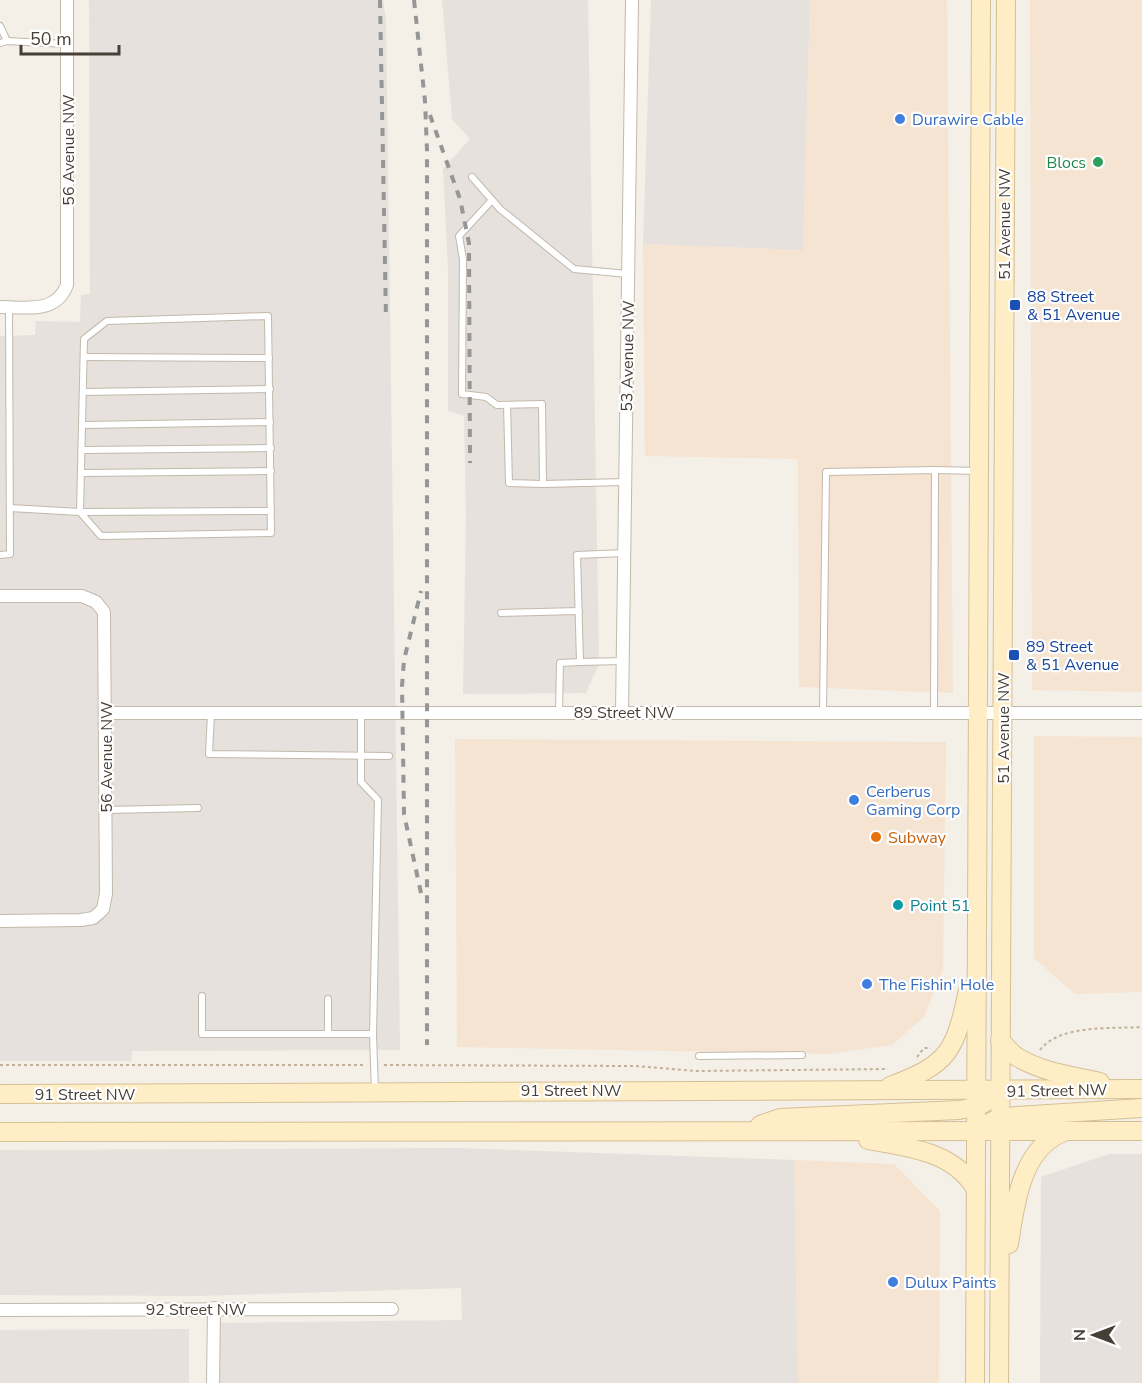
<svg xmlns="http://www.w3.org/2000/svg" width="1142" height="1383" font-family="'Nunito Sans',sans-serif">
  <style>
    .commercial { fill: #f6e4d2 }
    .industrial { fill: #e6e1dc }
    .lines { fill: none; stroke-linecap: round; stroke-linejoin: round }
    .lane-casing { stroke: #c3b9ac; stroke-width: 8 }
    .street-casing { stroke: #c3b9ac; stroke-width: 14 }
    .secondary-casing { stroke: #d5c096; stroke-width: 20 }
    .path { stroke: #c2b19a; stroke-width: 2; stroke-dasharray: 3 3; stroke-linecap: butt }
    .lane { stroke: #fff; stroke-width: 6 }
    .street { stroke: #fff; stroke-width: 12 }
    .secondary { stroke: #ffedc6; stroke-width: 18 }
    .rail { stroke: #969696; stroke-width: 4; stroke-dasharray: 8 8; stroke-linecap: butt }
    .shop-dot { fill: #3f7fe0; stroke: #fff; stroke-width: 2 }
    .leisure-dot { fill: #2e9e5b; stroke: #fff; stroke-width: 2 }
    .transit-dot { fill: #1a4fb4; stroke: #fff; stroke-width: 2 }
    .food-dot { fill: #e8710a; stroke: #fff; stroke-width: 2 }
    .culture-dot { fill: #0f9aa8; stroke: #fff; stroke-width: 2 }
    .labels { text-anchor: middle; stroke-width: 4.5; stroke-linejoin: round; paint-order: stroke }
    .shop-label { font-size: 16px; fill: #366cbe; stroke: #fff; text-anchor: start }
    .street-label { font-size: 16px; fill: #473f36; stroke: #fff }
    .leisure-label { font-size: 16px; fill: #27864d; stroke: #fff; text-anchor: end }
    .transit-label { font-size: 16px; fill: #164399; stroke: #fff; text-anchor: start }
    .food-label { font-size: 16px; fill: #c56008; stroke: #fff; text-anchor: start }
    .culture-label { font-size: 16px; fill: #0d838f; stroke: #fff; text-anchor: start }
  </style>
  <rect width="100%" height="100%" fill="#f4efe7"/>
  <g class="commercial">
    <polygon points="810,0 947,0 953,693 799,687 798,459 645,456 643,244 803,250"/>
    <polygon points="1030,0 1142,0 1142,692 1032,690"/>
    <polygon points="1034,736 1142,737 1142,992 1075,994 1034,958"/>
    <polygon points="455,739 946,742 943,970 924,1017 892,1045 828,1054 457,1047"/>
    <polygon points="794,1160 894,1164 940,1211 939,1383 798,1383"/>
  </g>
  <g class="industrial">
    <polygon points="89,0 383,0 386,19 400,1050 132,1051 131,1061 0,1061 0,336 35,335 36,321 80,322 81,295 90,294"/>
    <polygon points="442,0 588,0 599,664 586,693 463,694 466,515 464,416 448,411 448,271 443,169 470,139 452,119"/>
    <polygon points="651,0 810,0 803,250 643,244"/>
    <polygon points="460,1148 794,1160 798,1383 220,1383 220,1323 462,1320 461,1288 196,1296 0,1295 0,1150"/>
    <polygon points="1109,1154 1142,1154 1142,1383 1040,1383 1041,1177"/>
    <polygon points="189,1329 189,1383 0,1383 0,1330"/>
  </g>
  <g class="lines">
    <defs>
      <g id="lane">
        <polyline points="0,26 7,41"/>
        <polyline points="0,43 7,41 67,44"/>
        <polyline points="472,177 500,209 574,269 628,274"/>
        <polyline points="492,200 459,236 463,259 462,394 486,397 497,405 542,404 543,484 625,482"/>
        <polyline points="84,357 269,358"/>
        <polyline points="84,392 270,389"/>
        <polyline points="507,405 509,483 543,484"/>
        <polyline points="83,425 270,422"/>
        <polyline points="83,450 271,448"/>
        <polyline points="935,470 977,471"/>
        <polyline points="82,473 271,471"/>
        <polyline points="10,508 80,512 84,339 107,321 268,316 271,533 101,536 80,512"/>
        <polyline points="80,512 271,511"/>
        <polyline points="0,555 10,554 9,308"/>
        <polyline points="501,613 579,611"/>
        <polyline points="623,661 580,662 577,555 624,553"/>
        <polyline points="361,712 361,782 378,800 373,1034"/>
        <polyline points="559,712 560,663 580,662"/>
        <polyline points="211,713 209,754 389,756"/>
        <polyline points="823,713 826,472 935,470 934,713"/>
        <polyline points="106,810 198,808"/>
        <polyline points="202,996 202,1034 373,1034 375,1091"/>
        <polyline points="328,1034 328,999"/>
        <polyline points="699,1056 802,1055"/>
      </g>
      <g id="street">
        <path d="M0 307C26 307 56 314 67 285V0"/>
        <polyline points="0,596 82,596 96,602 104,612 106,894 103,909 99,913 93,918 81,920 0,921"/>
        <polyline points="622,712 632,0"/>
        <polyline points="106,713 1142,713"/>
        <polyline points="0,1310 392,1309"/>
        <polyline points="213,1383 214,1308"/>
      </g>
      <g id="secondary">
        <path d="M1000 1040C1005 1045 1010 1052 1017 1057 1041 1072 1073 1076 1100 1082"/>
        <path d="M890 1086C949 1064 955 1052 968 990"/>
        <polyline points="0,1094 1142,1089"/>
        <polyline points="992,1121 1015,1116 1142,1108"/>
        <polyline points="760,1125 780,1118 959,1110 975,1107 985,1103"/>
        <polyline points="0,1132 1142,1131"/>
        <path d="M868 1140C907 1147 953 1151 975 1188"/>
        <path d="M1009 1244C1015 1205 1021 1148 1064 1132"/>
        <polyline points="975,1383 981,0"/>
        <polyline points="999,1383 1006,0"/>
      </g>
    </defs>
    <use href="#lane" class="lane-casing"/>
    <use href="#street" class="street-casing"/>
    <use href="#secondary" class="secondary-casing"/>
    <g class="path">
      <path d="M1040 1050C1060 1024 1111 1029 1142 1027"/>
      <polyline points="917,1057 924,1048 931,1048"/>
      <polyline points="0,1065 366,1065"/>
      <polyline points="384,1065 635,1066 696,1071 888,1069"/>
    </g>
    <use href="#lane" class="lane"/>
    <use href="#street" class="street"/>
    <use href="#secondary" class="secondary"/>
    <g class="rail">
      <polyline points="380,0 386,318"/>
      <polyline points="414,0 425,101 427,150 427,1045"/>
      <polyline points="430,115 460,199 469,243 470,463"/>
      <polyline points="421,893 404,814 402,686 404,660 421,591"/>
    </g>
  </g>
  <g class="shop-dot">
    <circle cx="900" cy="119" r="6"/>
    <circle cx="854" cy="800" r="6"/>
    <circle cx="867" cy="984" r="6"/>
    <circle cx="893" cy="1282" r="6"/>
  </g>
  <circle class="leisure-dot" cx="1098" cy="162" r="6"/>
  <g class="transit-dot">
    <rect x="1009" y="299" width="12" height="12" rx="3"/>
    <rect x="1008" y="649" width="12" height="12" rx="3"/>
  </g>
  <circle class="food-dot" cx="876" cy="837" r="6"/>
  <circle class="culture-dot" cx="898" cy="905" r="6"/>
  <g class="labels">
    <g class="shop-label">
      <text x="912" y="125">Durawire Cable</text>
      <text x="866" y="797">Cerberus<tspan x="866" dy="18">Gaming Corp</tspan></text>
      <text x="879" y="990">The Fishin' Hole</text>
      <text x="905" y="1288">Dulux Paints</text>
    </g>
    <g class="street-label">
      <text transform="translate(68 150) rotate(-90)" y="6">56 Avenue NW</text>
      <text transform="translate(1004 224) rotate(-90)" y="6">51 Avenue NW</text>
      <text transform="translate(627 356) rotate(-89)" y="6">53 Avenue NW</text>
      <text x="624" y="718">89 Street NW</text>
      <text transform="translate(1003 728) rotate(-90)" y="6">51 Avenue NW</text>
      <text transform="translate(106 757) rotate(-90)" y="6">56 Avenue NW</text>
      <text x="571" y="1096">91 Street NW</text>
      <text transform="translate(1057 1090) rotate(-1)" y="6">91 Street NW</text>
      <text x="85" y="1100">91 Street NW</text>
      <text x="196" y="1315">92 Street NW</text>
    </g>
    <g class="leisure-label">
      <text x="1086" y="168">Blocs</text>
    </g>
    <g class="transit-label">
      <text x="1027" y="302">88 Street<tspan x="1027" dy="18">&amp; 51 Avenue</tspan></text>
      <text x="1026" y="652">89 Street<tspan x="1026" dy="18">&amp; 51 Avenue</tspan></text>
    </g>
    <g class="food-label">
      <text x="888" y="843">Subway</text>
    </g>
    <g class="culture-label">
      <text x="910" y="911">Point 51</text>
    </g>
  </g>
  <g transform="translate(1094 1335) rotate(270)" stroke="#ffffff" stroke-width="4.5" paint-order="stroke">
  <path d="M0-4.5L10 22L0 15L-10 22Z" fill="#473f36"/>
  <text y="-9" font-size="16" font-weight="bold" text-anchor="middle" fill="#473f36">N</text>
  </g>
  <path d="M21 45v9h98v-9" fill="none" stroke="#473f36" stroke-width="3"/>
  <text x="30" y="45" font-size="18" fill="#473f36" stroke="#ffffff" stroke-width="4.5" paint-order="stroke">50 m</text>
</svg>
